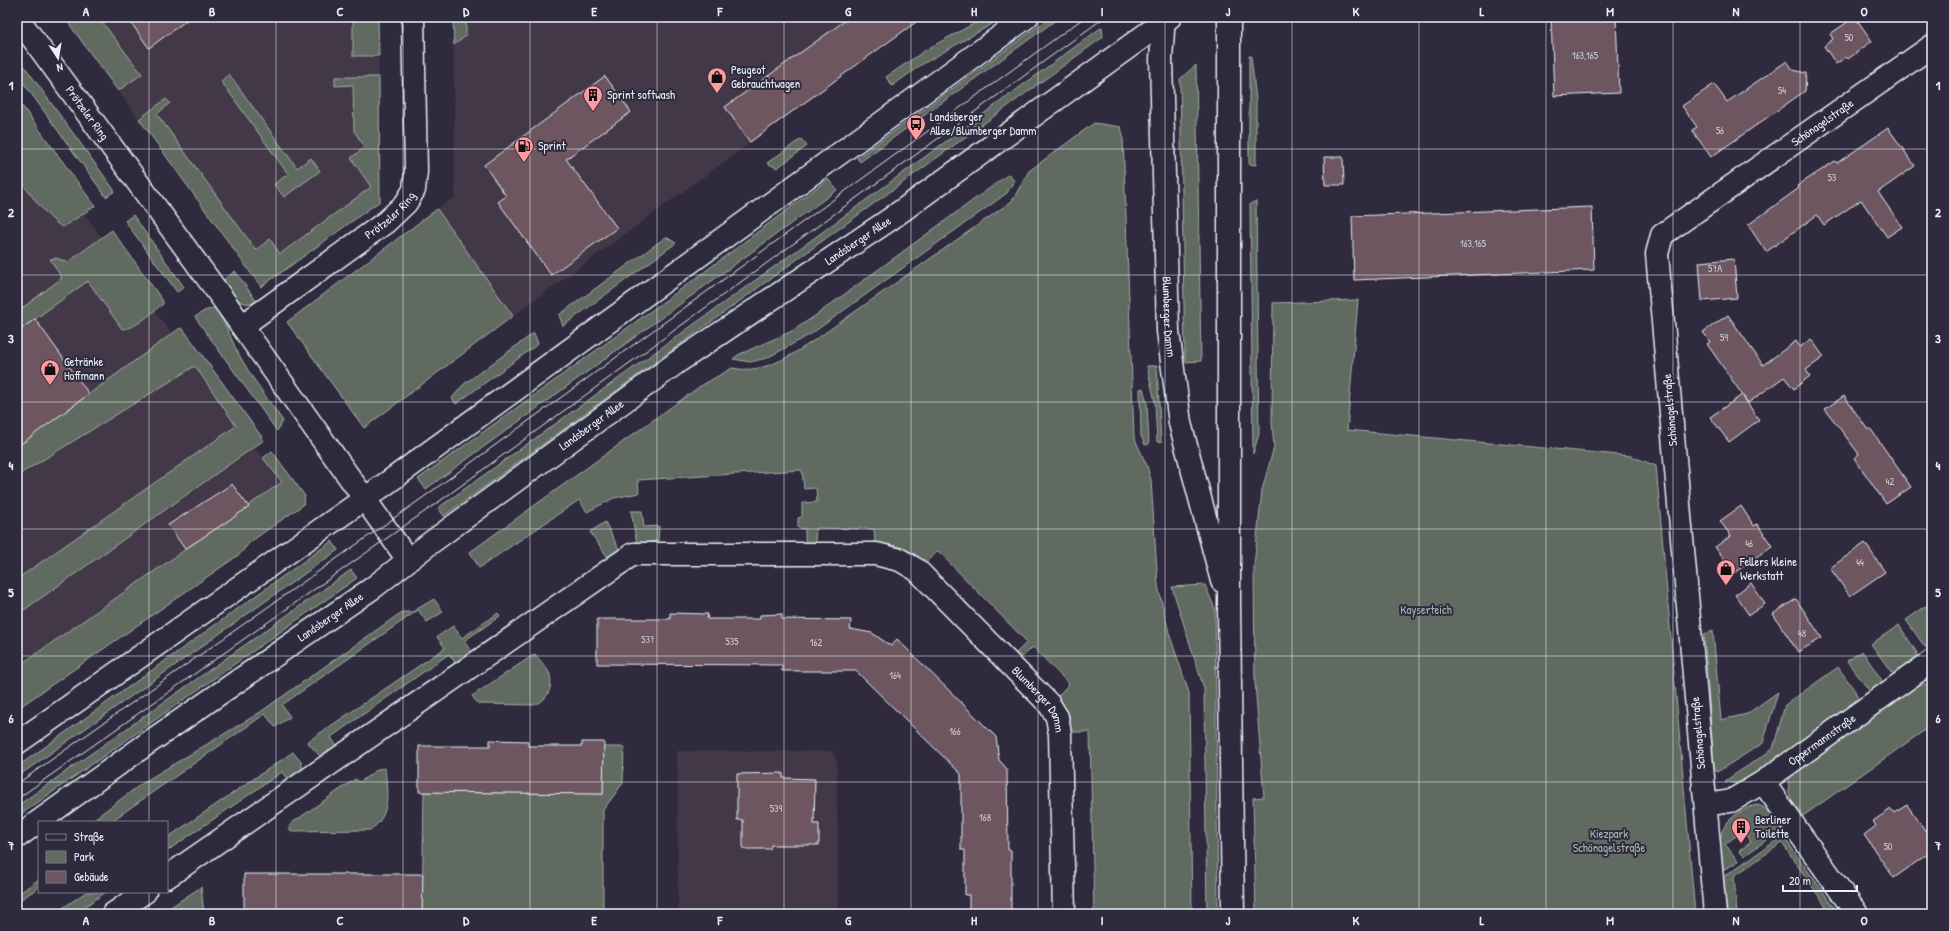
<svg xmlns="http://www.w3.org/2000/svg" width="1949" height="931" font-family="'Patrick Hand',sans-serif">
  <style>
    .built { fill: #423747 }
    .green { fill: #606b60; stroke: #a4aeac }
    .building { fill: #6d565f; stroke: #e8f1f8 }
    .lines { fill: none; stroke-linecap: round; stroke-linejoin: round }
    .minor-casing { stroke: #e8f1f8; stroke-width: 25 }
    .secondary-casing { stroke: #e8f1f8; stroke-width: 25 }
    .primary-casing { stroke: #e8f1f8; stroke-width: 25 }
    .minor { stroke: #2f2a3d; stroke-width: 22 }
    .secondary { stroke: #2f2a3d; stroke-width: 22 }
    .primary { stroke: #2f2a3d; stroke-width: 22 }
    .tram { stroke: #e8f1f8; stroke-width: 1 }
    .grid { fill: none; stroke: #e8f1f8; stroke-width: 1; stroke-opacity: 0.55 }
    .labels { text-anchor: middle; stroke-width: 4; stroke-linejoin: round; paint-order: stroke }
    .number-label { font-size: 10px; fill: #c9cad2 }
    .poi-label { font-size: 12px; fill: #e8f1f8; stroke: #2f2a3d; text-anchor: start }
    .street-label { font-size: 12px; fill: #e8f1f8; stroke: #2f2a3d }
    .park-label { font-size: 12px; fill: #abb5b4; stroke: #2f2a3d }
    .neatline { fill: none; stroke: #e8f1f8; stroke-width: 1.5 }
    .grid-label { font-size: 13px; text-anchor: middle; font-weight: bold; fill: #e8f1f8 }
  </style>
  <rect width="100%" height="100%" fill="#2f2a3d"/>
  <filter id="ink" filterUnits="userSpaceOnUse"><feTurbulence type="fractalNoise" baseFrequency=".025" numOctaves="2"/><feDisplacementMap in="SourceGraphic" scale="8" xChannelSelector="R" yChannelSelector="G"/><feConvolveMatrix kernelMatrix="1 2 1 2 8 2 1 2 1" color-interpolation-filters="sRGB"/></filter>
  <g filter="url(#ink)">
    <g class="built">
      <polygon points="64,17 378,17 380,201 261,287"/>
      <polygon points="453,17 923,17 513,316 437,209 455,197"/>
      <polygon points="17,121 172,334 236,427 17,579"/>
      <polygon points="255,448 282,482 17,667 17,615"/>
      <polygon points="677,751 833,751 837,762 838,914 678,914"/>
    </g>
    <g class="green">
      <polygon points="64,17 99,18 142,74 118,91"/>
      <polygon points="353,17 378,17 379,56 353,56"/>
      <polygon points="453,17 466,17 466,36 454,45"/>
      <polygon points="986,17 1004,17 921,65 892,86 886,77 929,48"/>
      <polygon points="1051,17 1060,17 860,162 857,158"/>
      <polygon points="1102,27 1103,37 444,516 438,508 810,241"/>
      <polygon points="17,56 115,191 106,197 17,74"/>
      <polygon points="1249,56 1251,56 1256,100 1256,165 1249,164"/>
      <polygon points="1196,65 1201,361 1185,362 1180,79"/>
      <polygon points="229,74 297,168 311,158 320,171 284,197 274,184 288,174 221,81"/>
      <polygon points="335,77 379,77 380,201 261,287 139,119 166,99 170,103 157,114 256,250 270,239 280,254 371,187 351,158 365,147 354,131 353,85 335,86"/>
      <path d="M17 99 95 206 63 227C53 225 22 185 17 174 14 166 17 112 17 99Z"/>
      <path d="M1094 123 1121 127 1123 136 1134 437 1147 466 1151 480 1158 586 1169 633 1189 693 1192 914H1094L1090 732H1071L1069 715 1057 697 1069 684 1033 647 1020 659 1015 654 1027 642 938 551 925 563C911 548 894 545 875 543L874 529 816 528 815 543 805 542V529L798 528V518L802 517V503L817 502 816 488 804 489 802 470 638 480 639 493 614 498 587 512 579 500 479 568 470 552 699 387 732 368C766 375 795 353 822 335L1012 201 1029 171Z"/>
      <polygon points="801,139 807,146 777,168 767,163"/>
      <polygon points="1009,174 1014,181 1007,193 811,334 767,358 750,362 733,359 738,355 792,331 812,318"/>
      <polygon points="828,179 837,190 426,489 418,479 695,279"/>
      <polygon points="1256,201 1259,434 1253,454 1250,204"/>
      <polygon points="437,209 513,316 364,428 287,322"/>
      <polygon points="133,215 184,287 177,292 125,221"/>
      <path d="M112 230 163 301V304C152 312 136 329 122 329L88 281 17 332V312L62 278 50 259 56 258 68 262Z"/>
      <polygon points="666,237 676,243 563,326 559,315"/>
      <path d="M235 271 257 302C239 308 231 294 222 281Z"/>
      <polygon points="1358,300 1347,430 1631,456 1656,466 1695,914 1256,914 1253,798 1264,797 1255,683 1254,566 1262,490 1274,447 1272,423 1273,303"/>
      <path d="M214 308C225 320 230 337 237 351 250 376 267 398 283 421L277 431 195 317 204 311Z"/>
      <polygon points="180,328 184,330 264,440 17,615 17,579 236,426 195,366 20,474 17,470 17,435 23,442"/>
      <polygon points="534,333 538,344 456,404 452,398 464,384"/>
      <polygon points="1147,366 1157,366 1161,442 1157,442 1155,402"/>
      <polygon points="1143,388 1147,403 1149,444 1145,445 1141,436 1140,389"/>
      <polygon points="272,451 305,496 303,505 250,542 240,554 17,709 17,667 282,482 263,458"/>
      <polygon points="631,511 642,511 644,527 659,526 658,541 637,544"/>
      <polygon points="605,522 620,551 609,559 590,532"/>
      <polygon points="332,541 338,550 17,777 17,767"/>
      <polygon points="351,570 357,578 17,817 17,806"/>
      <polygon points="1205,585 1215,609 1218,914 1207,914 1204,689 1172,587"/>
      <polygon points="434,599 443,612 427,622 418,610 282,705 290,717 275,727 265,714 110,822 90,822 144,782 259,713 402,612 412,612"/>
      <polygon points="1932,602 1932,648 1925,647 1906,620"/>
      <polygon points="498,613 500,616 464,641 472,653 456,664 449,654 331,737 337,747 322,758 307,742 445,648 437,637 453,626 462,638"/>
      <polygon points="1899,625 1917,653 1917,659 1896,674 1892,673 1871,644"/>
      <polygon points="1713,631 1721,720 1747,714 1778,692 1763,743 1717,772 1714,766 1704,634"/>
      <polygon points="1862,651 1881,679 1882,685 1871,693 1847,661"/>
      <path d="M535 654C539 660 548 668 550 675 553 688 547 702 533 705L478 704 472 696Z"/>
      <polygon points="1838,667 1855,691 1859,701 1741,784 1726,782 1725,781 1773,749 1785,705"/>
      <path d="M1918 684H1927L1932 691V725L1803 816C1790 799 1786 795 1790 774Z"/>
      <polygon points="603,747 624,747 623,783 603,810 603,914 422,914 424,792 603,794"/>
      <polygon points="293,752 301,762 304,774 289,782 282,772 167,851 167,838"/>
      <path d="M385 768C387 790 392 816 370 830L291 831 289 828 292 823 355 779 360 782 378 769Z"/>
      <path d="M1759 805 1773 813 1784 828 1744 856 1739 851 1751 842 1743 831 1725 844 1738 861 1723 871C1722 861 1720 850 1720 840 1721 822 1743 806 1759 805Z"/>
      <polygon points="1783,836 1839,914 1831,914 1782,843 1734,876 1737,914 1727,914 1723,877"/>
      <polygon points="39,879 39,887 17,902 17,895"/>
      <polygon points="201,887 204,914 160,914"/>
      <polygon points="86,892 106,892 74,914 54,914"/>
    </g>
    <g class="building">
      <polygon points="127,17 191,17 149,48"/>
      <polygon points="850,17 923,17 750,142 725,107"/>
      <polygon points="1551,17 1616,17 1619,93 1554,96"/>
      <polygon points="1855,17 1872,41 1848,59 1846,57 1836,64 1824,46 1833,39 1830,34"/>
      <polygon points="1787,61 1793,70 1806,73 1805,91 1711,157 1692,130 1697,127 1682,106 1714,84 1727,102"/>
      <polygon points="605,76 631,112 566,159 617,228 551,275 498,202 506,196 484,165"/>
      <polygon points="1888,128 1915,166 1878,192 1902,227 1887,237 1861,200 1824,225 1817,215 1766,252 1748,225 1799,188 1797,186 1835,161 1837,163"/>
      <polygon points="1324,157 1343,157 1344,185 1325,185"/>
      <polygon points="1592,207 1594,270 1354,280 1352,216"/>
      <polygon points="1734,259 1737,298 1702,301 1699,262"/>
      <polygon points="1728,315 1763,365 1796,341 1800,347 1811,339 1824,357 1806,370 1810,376 1794,389 1784,377 1748,403 1707,344 1710,342 1703,332"/>
      <polygon points="35,319 89,394 17,447 17,332"/>
      <polygon points="1742,395 1759,420 1729,442 1710,417"/>
      <polygon points="1844,396 1868,430 1870,428 1911,487 1886,504 1854,458 1859,454 1825,409"/>
      <polygon points="232,484 249,507 185,549 168,525"/>
      <polygon points="1741,506 1754,526 1757,524 1772,546 1734,573 1715,547 1731,536 1720,521"/>
      <polygon points="1865,543 1885,572 1850,596 1830,568"/>
      <polygon points="1751,583 1765,604 1749,615 1735,595"/>
      <polygon points="1796,599 1822,638 1798,652 1773,614"/>
      <polygon points="670,613 708,614 707,619 760,619 760,615 782,614 782,619 851,620 850,629 872,633 891,646 897,639 996,737 999,760 1007,769 1008,850 1011,850 1011,914 969,914 969,895 965,895 965,850 961,850 961,774 856,671 782,671 782,665 597,664 597,619 670,619"/>
      <polygon points="490,740 528,741 528,746 582,746 582,742 604,742 603,794 419,792 419,746 490,746"/>
      <polygon points="783,773 783,778 815,779 814,824 819,824 819,845 771,845 770,849 743,849 743,820 737,820 737,774"/>
      <polygon points="1907,805 1932,840 1932,851 1894,878 1864,835 1876,826 1873,821 1891,809 1894,813"/>
      <polygon points="244,874 423,874 422,914 244,914"/>
    </g>
    <g class="lines">
      <defs>
        <g id="minor">
          <path id="s1" d="M17 17 222 298 408 560"/>
          <path id="s2" d="M242 326 386 222 406 203 414 190 416 171 413 17"/>
          <polyline points="1763,782 1857,914"/>
          <path id="s3" d="M1706 805 1731 801 1763 782 1932 661"/>
          <path id="s4" d="M167 877 633 554H876L900 560 917 570 1049 704 1057 717 1060 734 1064 914"/>
          <polyline points="113,914 145,892"/>
          <path id="s5" d="M1715 914 1657 254 1662 235 1932 46"/>
        </g>
        <g id="secondary">
          <path id="s6" d="M1164 17 1161 59 1168 331 1180 423 1222 581"/>
          <polyline points="1229,17 1229,609 1233,914"/>
        </g>
        <g id="primary">
          <polyline points="17,743 387,483 1027,17"/>
          <path id="s7" d="M17 837 148 743 374 587 429 544 679 361 889 220 1170 17"/>
        </g>
      </defs>
      <use href="#minor" class="minor-casing"/>
      <use href="#secondary" class="secondary-casing"/>
      <use href="#primary" class="primary-casing"/>
      <use href="#minor" class="minor"/>
      <use href="#secondary" class="secondary"/>
      <use href="#primary" class="primary"/>
      <g class="tram">
        <polyline points="17,784 421,499 1085,17"/>
        <polyline points="17,799 444,498 1105,17"/>
      </g>
    </g>
  </g>
  <path class="grid" d="M149 17V822M276 17V914M403 17V914M530 17V914M657 17V914M784 17V914M911 17V914M1038 17V914M1165 17V914M1292 17V914M1419 17V914M1546 17V914M1673 17V914M1800 17V914M17 149H1932M17 275H1932M17 402H1932M17 529H1932M17 656H1932M17 782H1932M149 892V914"/>
  <defs>
    <symbol id="shop-pin" viewBox="-11 -11 22 30"><path d="M0 17L-7.5 6A9.5 9.5 0 1 1 7.5 6Z" fill="#ff9aa2" stroke="#2f2a3d"/><path d="M-5-2.5h2.3a2.7 3.5 0 0 1 5.4 0H5L5.5 6h-11ZM-1.5-2.5h3a1.5 2.3 0 0 0-3 0Z" fill="#111"/></symbol>
    <symbol id="building-pin" viewBox="-11 -11 22 30"><path d="M0 17L-7.5 6A9.5 9.5 0 1 1 7.5 6Z" fill="#ff9aa2" stroke="#2f2a3d"/><path d="M-4-6H4V6H1V3H-1V6H-4ZM-2.5-4.3h1.7v1.8h-1.7ZM.8-4.3h1.7v1.8H.8ZM-2.5-1h1.7V.8h-1.7ZM.8-1h1.7V.8H.8Z" fill="#111"/></symbol>
    <symbol id="bus-pin" viewBox="-11 -11 22 30"><path d="M0 17L-7.5 6A9.5 9.5 0 1 1 7.5 6Z" fill="#ff9aa2" stroke="#2f2a3d"/><path d="M-5-6H5V4H4V6H2V4H-2V6H-4V4H-5ZM-3.5-4V0h7V-4ZM-3.5 1.2v1.5H-2V1.2ZM2 1.2v1.5H3.5V1.2Z" fill="#111"/></symbol>
    <symbol id="fuel-pin" viewBox="-11 -11 22 30"><path d="M0 17L-7.5 6A9.5 9.5 0 1 1 7.5 6Z" fill="#ff9aa2" stroke="#2f2a3d"/><path d="M-5.5-6h7V0h2V4h1.3V-2.5L3-4.5l.8-.8L6-3V5H2.5V1h-1V6h-7ZM-4.2-4.7v3.2H.2V-4.7Z" fill="#111"/></symbol>
  </defs>
  <g fill-rule="evenodd">
    <use href="#shop-pin" x="706" y="66" width="22" height="30"/>
    <use href="#building-pin" x="582" y="84" width="22" height="30"/>
    <use href="#bus-pin" x="905" y="113" width="22" height="30"/>
    <use href="#fuel-pin" x="513" y="135" width="22" height="30"/>
    <use href="#shop-pin" x="39" y="358" width="22" height="30"/>
    <use href="#shop-pin" x="1715" y="558" width="22" height="30"/>
    <use href="#building-pin" x="1730" y="816" width="22" height="30"/>
  </g>
  <g class="labels">
    <g class="number-label">
      <text x="1849" y="41">50</text>
      <text x="1585" y="59">163,165</text>
      <text x="1782" y="94">54</text>
      <text x="1720" y="134">56</text>
      <text x="1832" y="181">53</text>
      <text x="1473" y="247">163,165</text>
      <text x="1715" y="272">57A</text>
      <text x="1724" y="341">59</text>
      <text x="1890" y="485">42</text>
      <text x="1749" y="547">46</text>
      <text x="1860" y="566">44</text>
      <text x="1802" y="637">48</text>
      <text x="648" y="643">537</text>
      <text x="732" y="645">535</text>
      <text x="816" y="646">162</text>
      <text x="895" y="679">164</text>
      <text x="955" y="735">166</text>
      <text x="776" y="812">539</text>
      <text x="985" y="821">168</text>
      <text x="1888" y="850">50</text>
    </g>
    <g class="poi-label">
      <text x="731" y="74">Peugeot<tspan x="731" dy="14">Gebrauchtwagen</tspan></text>
      <text x="607" y="99">Sprint softwash</text>
      <text x="930" y="121">Landsberger<tspan x="930" dy="14">Allee/Blumberger Damm</tspan></text>
      <text x="538" y="150">Sprint</text>
      <text x="64" y="366">Getränke<tspan x="64" dy="14">Hoffmann</tspan></text>
      <text x="1740" y="566">Fellers kleine<tspan x="1740" dy="14">Werkstatt</tspan></text>
      <text x="1755" y="824">Berliner<tspan x="1755" dy="14">Toilette</tspan></text>
    </g>
    <g class="street-label">
      <text dy="4" stroke="none"><textPath href="#s1" startOffset="119">Prötzeler Ring</textPath></text>
      <text dy="4" stroke="none"><textPath href="#s5" startOffset="878">Schönagelstraße</textPath></text>
      <text dy="4" stroke="none"><textPath href="#s2" startOffset="185">Prötzeler Ring</textPath></text>
      <text dy="4" stroke="none"><textPath href="#s7" startOffset="1031">Landsberger Allee</textPath></text>
      <text dy="4" stroke="none"><textPath href="#s6" startOffset="300">Blumberger Damm</textPath></text>
      <text transform="translate(1670 410) rotate(-95)" y="4">Schönagelstraße</text>
      <text dy="4" stroke="none"><textPath href="#s7" startOffset="707">Landsberger Allee</textPath></text>
      <text dy="4" stroke="none"><textPath href="#s7" startOffset="383">Landsberger Allee</textPath></text>
      <text dy="4" stroke="none"><textPath href="#s4" startOffset="1033">Blumberger Damm</textPath></text>
      <text transform="translate(1698 733) rotate(-95)" y="4">Schönagelstraße</text>
      <text dy="4" stroke="none"><textPath href="#s3" startOffset="135">Oppermannstraße</textPath></text>
    </g>
    <g class="park-label">
      <text x="1426" y="614">Kayserteich</text>
      <text x="1609" y="838">Kiezpark<tspan x="1609" dy="14">Schönagelstraße</tspan></text>
    </g>
  </g>
  <rect width="1949" height="931" fill="none" stroke="#2f2a3d" stroke-width="44"/>
  <rect x="38" y="821" width="130" height="72" fill="#2f2a3d" stroke="#797a88"/>
  <rect x="46" y="834" width="20" height="6" fill="#2f2a3d" stroke="#797a88"/>
  <text x="74" y="841" font-size="12" fill="#e8f1f8">Straße</text>
  <rect x="46" y="851" width="20" height="12" fill="#606b60" stroke="#797a88"/>
  <text x="74" y="861" font-size="12" fill="#e8f1f8">Park</text>
  <rect x="46" y="871" width="20" height="12" fill="#6d565f" stroke="#797a88"/>
  <text x="74" y="881" font-size="12" fill="#e8f1f8">Gebäude</text>
  <g transform="translate(58 58) rotate(168)" stroke="#2f2a3d" stroke-width="3" paint-order="stroke">
  <path d="M0-3L7 15L0 10L-7 15Z" fill="#e8f1f8"/>
  <text y="-6" font-size="11" font-weight="bold" text-anchor="middle" fill="#e8f1f8">N</text>
  </g>
  <path d="M1783 885v6h74v-6" fill="none" stroke="#e8f1f8" stroke-width="2"/>
  <text x="1789" y="885" font-size="12" fill="#e8f1f8" stroke="#2f2a3d" stroke-width="3" paint-order="stroke">20 m</text>
  <rect x="22" y="22" width="1905" height="887" class="neatline"/>
  <g class="grid-label">
    <text x="86" y="16">A</text>
    <text x="212" y="16">B</text>
    <text x="340" y="16">C</text>
    <text x="466" y="16">D</text>
    <text x="594" y="16">E</text>
    <text x="720" y="16">F</text>
    <text x="848" y="16">G</text>
    <text x="974" y="16">H</text>
    <text x="1102" y="16">I</text>
    <text x="1228" y="16">J</text>
    <text x="1356" y="16">K</text>
    <text x="1482" y="16">L</text>
    <text x="1610" y="16">M</text>
    <text x="1736" y="16">N</text>
    <text x="1864" y="16">O</text>
    <text x="11" y="90">1</text>
    <text x="1938" y="90">1</text>
    <text x="11" y="217">2</text>
    <text x="1938" y="217">2</text>
    <text x="11" y="343">3</text>
    <text x="1938" y="343">3</text>
    <text x="11" y="470">4</text>
    <text x="1938" y="470">4</text>
    <text x="11" y="597">5</text>
    <text x="1938" y="597">5</text>
    <text x="11" y="723">6</text>
    <text x="1938" y="723">6</text>
    <text x="11" y="850">7</text>
    <text x="1938" y="850">7</text>
    <text x="86" y="925">A</text>
    <text x="212" y="925">B</text>
    <text x="340" y="925">C</text>
    <text x="466" y="925">D</text>
    <text x="594" y="925">E</text>
    <text x="720" y="925">F</text>
    <text x="848" y="925">G</text>
    <text x="974" y="925">H</text>
    <text x="1102" y="925">I</text>
    <text x="1228" y="925">J</text>
    <text x="1356" y="925">K</text>
    <text x="1482" y="925">L</text>
    <text x="1610" y="925">M</text>
    <text x="1736" y="925">N</text>
    <text x="1864" y="925">O</text>
  </g>
</svg>
